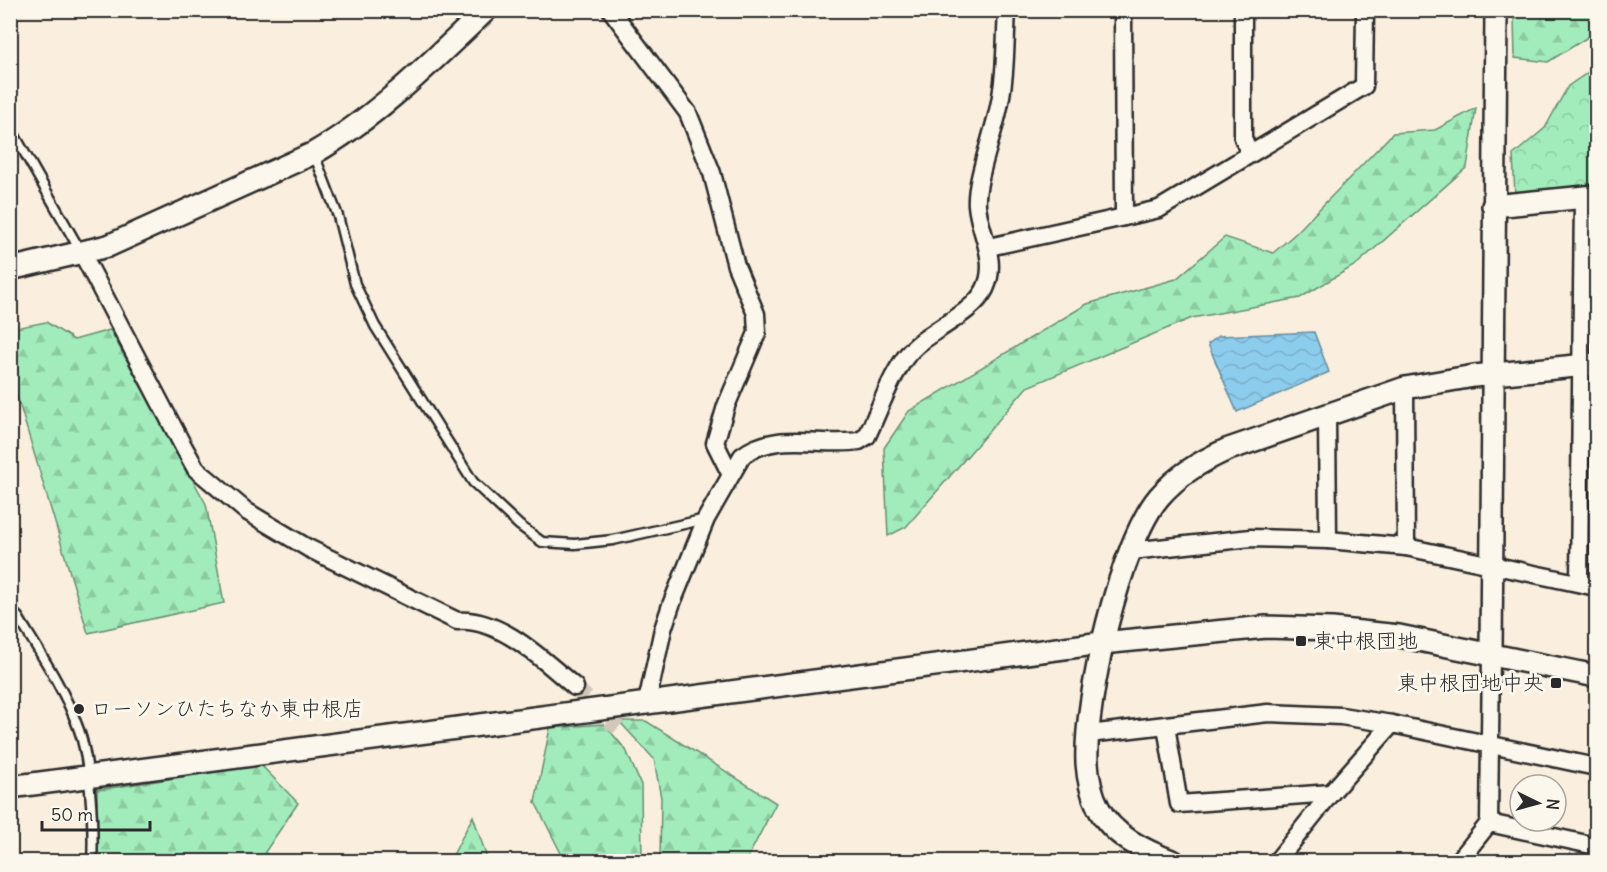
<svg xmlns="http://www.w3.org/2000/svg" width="1607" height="872" font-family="Delius,'Klee One',sans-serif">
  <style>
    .forest { fill: url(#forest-firs); stroke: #668c73; stroke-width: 1.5 }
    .park { fill: url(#park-crowns); stroke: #668c73; stroke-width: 1.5 }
    .water { fill: url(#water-waves); stroke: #658c9f; stroke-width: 1.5 }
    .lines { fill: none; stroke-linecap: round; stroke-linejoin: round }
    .minor-tunnel { stroke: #d1c8ba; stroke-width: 16; stroke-dasharray: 16 8; stroke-linecap: butt }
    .service-casing { stroke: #2b2b2b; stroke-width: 13 }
    .minor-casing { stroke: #2b2b2b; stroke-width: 21 }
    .tertiary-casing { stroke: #2b2b2b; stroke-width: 26 }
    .service { stroke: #fbf7ec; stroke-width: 8 }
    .minor { stroke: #fbf7ec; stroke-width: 16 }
    .tertiary { stroke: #fbf7ec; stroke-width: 21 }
    .poi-dot { fill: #2b2b2b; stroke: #fbf7ec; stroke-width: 2 }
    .labels { text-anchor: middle; stroke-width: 6; stroke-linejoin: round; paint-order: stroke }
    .poi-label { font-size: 21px; fill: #2b2b2b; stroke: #fbf7ec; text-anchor: start }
  </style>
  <defs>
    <pattern id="forest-firs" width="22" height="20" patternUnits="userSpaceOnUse" patternTransform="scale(1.5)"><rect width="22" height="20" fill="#a2ecbb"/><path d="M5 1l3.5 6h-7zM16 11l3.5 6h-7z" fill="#8ccba1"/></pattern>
    <pattern id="park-crowns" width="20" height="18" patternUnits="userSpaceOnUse" patternTransform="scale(1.5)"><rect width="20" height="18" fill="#a2ecbb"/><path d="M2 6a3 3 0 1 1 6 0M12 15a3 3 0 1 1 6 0" fill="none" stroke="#8ccba1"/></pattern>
    <pattern id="water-waves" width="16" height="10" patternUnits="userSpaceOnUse" patternTransform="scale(1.5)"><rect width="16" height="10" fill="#8ccced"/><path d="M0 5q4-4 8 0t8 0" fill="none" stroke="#79afcb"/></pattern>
  </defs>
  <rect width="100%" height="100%" fill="#faefde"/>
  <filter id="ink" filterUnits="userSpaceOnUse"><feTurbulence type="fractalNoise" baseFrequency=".0167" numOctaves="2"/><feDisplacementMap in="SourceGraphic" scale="12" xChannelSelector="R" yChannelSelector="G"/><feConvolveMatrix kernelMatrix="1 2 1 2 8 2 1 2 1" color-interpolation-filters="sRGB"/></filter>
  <g filter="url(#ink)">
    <g class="forest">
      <polygon points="1526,11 1596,11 1596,32 1548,62 1515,58 1514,19"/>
      <polygon points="1476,108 1467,167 1357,264 1300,298 1192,318 1027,387 906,527 888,536 884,448 909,411 1087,304 1176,279 1225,237 1273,253 1296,233 1393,133 1435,130"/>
      <polygon points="46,322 74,340 110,330 206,504 224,603 88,633 11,376 10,329"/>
      <polygon points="619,721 646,721 776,803 746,861 660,861 661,798 654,759"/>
      <polygon points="604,724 626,750 641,785 642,861 565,861 535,802 550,728"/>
      <polygon points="261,765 298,803 265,852 270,861 98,861 97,790"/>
      <polygon points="473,816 488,861 450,861"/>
    </g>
    <polygon class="park" points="1596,67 1596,104 1593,107 1596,186 1515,195 1513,155 1545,128 1568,86"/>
    <polygon class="water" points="1314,332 1329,372 1237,412 1208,344 1219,336"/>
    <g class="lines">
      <polyline class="minor-tunnel" points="575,687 618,728"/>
      <defs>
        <g id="service">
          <polyline points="10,127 81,252"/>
          <polyline points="314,154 338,216 355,284 375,326 473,482 519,525 542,542 575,544 613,540 706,519"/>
          <path d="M10 610 18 617C40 653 65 690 79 730 90 760 94 829 92 862"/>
        </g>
        <g id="minor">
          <polyline points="611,10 688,113 712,173 736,266 756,314 757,333 726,406 715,443 730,473"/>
          <polyline points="1243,10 1243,138 1250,154"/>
          <polyline points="1124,217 1159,209 1364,86 1365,10"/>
          <polyline points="989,247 1124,217 1123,10"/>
          <path d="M82 253 182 444 196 469 246 511 308 548 457 621C500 617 544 661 575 687"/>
          <polyline points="1405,388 1406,547"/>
          <polyline points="1327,415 1328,540"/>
          <polyline points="1581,450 1596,448"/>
          <polyline points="1131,551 1251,538 1328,540 1406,547 1596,587"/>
          <polyline points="1579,583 1583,197"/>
          <path d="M647 702 663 629 671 605 706 519 742 456C776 430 821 447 859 441L867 436C879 411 889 380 905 358 924 331 971 317 985 289 999 260 979 233 977 205 975 182 993 135 998 111 1006 78 1005 44 1007 10"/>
          <polyline points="1166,726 1179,804 1331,793"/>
          <polyline points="1089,734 1268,713 1341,716 1392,724 1596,767"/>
          <polyline points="1489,823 1596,846"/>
          <polyline points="1276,862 1331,793 1392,724"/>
          <polyline points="1458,862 1489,823 1491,654"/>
        </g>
        <g id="tertiary">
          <polyline points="1493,206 1596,196"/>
          <path d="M10 269 108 246 314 153C378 116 432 61 486 10"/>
          <polyline points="1491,654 1496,10"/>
          <polyline points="10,787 1102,643 1266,627 1332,629 1399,636 1596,676"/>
          <path d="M1174 862C1145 851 1112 836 1098 807 1091 793 1088 778 1087 763 1084 701 1120 543 1159 497 1178 475 1200 462 1226 450L1405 388 1474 376 1596 364"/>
        </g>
      </defs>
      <use href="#service" class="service-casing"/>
      <use href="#minor" class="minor-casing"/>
      <use href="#tertiary" class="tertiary-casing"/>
      <use href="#service" class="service"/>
      <use href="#minor" class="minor"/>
      <use href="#tertiary" class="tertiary"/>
    </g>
  </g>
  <g class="poi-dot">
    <rect x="1295" y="635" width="12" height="12" rx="3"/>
    <rect x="1550" y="677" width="12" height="12" rx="3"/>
    <circle cx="79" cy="709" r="6"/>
  </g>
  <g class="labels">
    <g class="poi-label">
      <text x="1313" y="648">東中根団地</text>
      <text x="1544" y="690" text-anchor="end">東中根団地中央</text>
      <text x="91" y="716">ローソンひたちなか東中根店</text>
    </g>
  </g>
  <rect width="1607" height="872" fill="none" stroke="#fbf7ec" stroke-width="36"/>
  <rect x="18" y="18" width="1571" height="836" fill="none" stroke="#2b2b2b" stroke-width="2" filter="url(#ink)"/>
  <g transform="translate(1538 803) rotate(95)"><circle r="28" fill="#fbf7ec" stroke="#a8a59f" stroke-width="1.5"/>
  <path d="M0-4.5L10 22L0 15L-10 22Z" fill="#2b2b2b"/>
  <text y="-9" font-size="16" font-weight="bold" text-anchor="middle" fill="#2b2b2b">N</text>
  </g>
  <path d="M42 821v9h108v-9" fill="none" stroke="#2b2b2b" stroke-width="3"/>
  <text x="51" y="821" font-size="18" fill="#2b2b2b" stroke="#fbf7ec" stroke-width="4.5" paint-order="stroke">50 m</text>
</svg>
